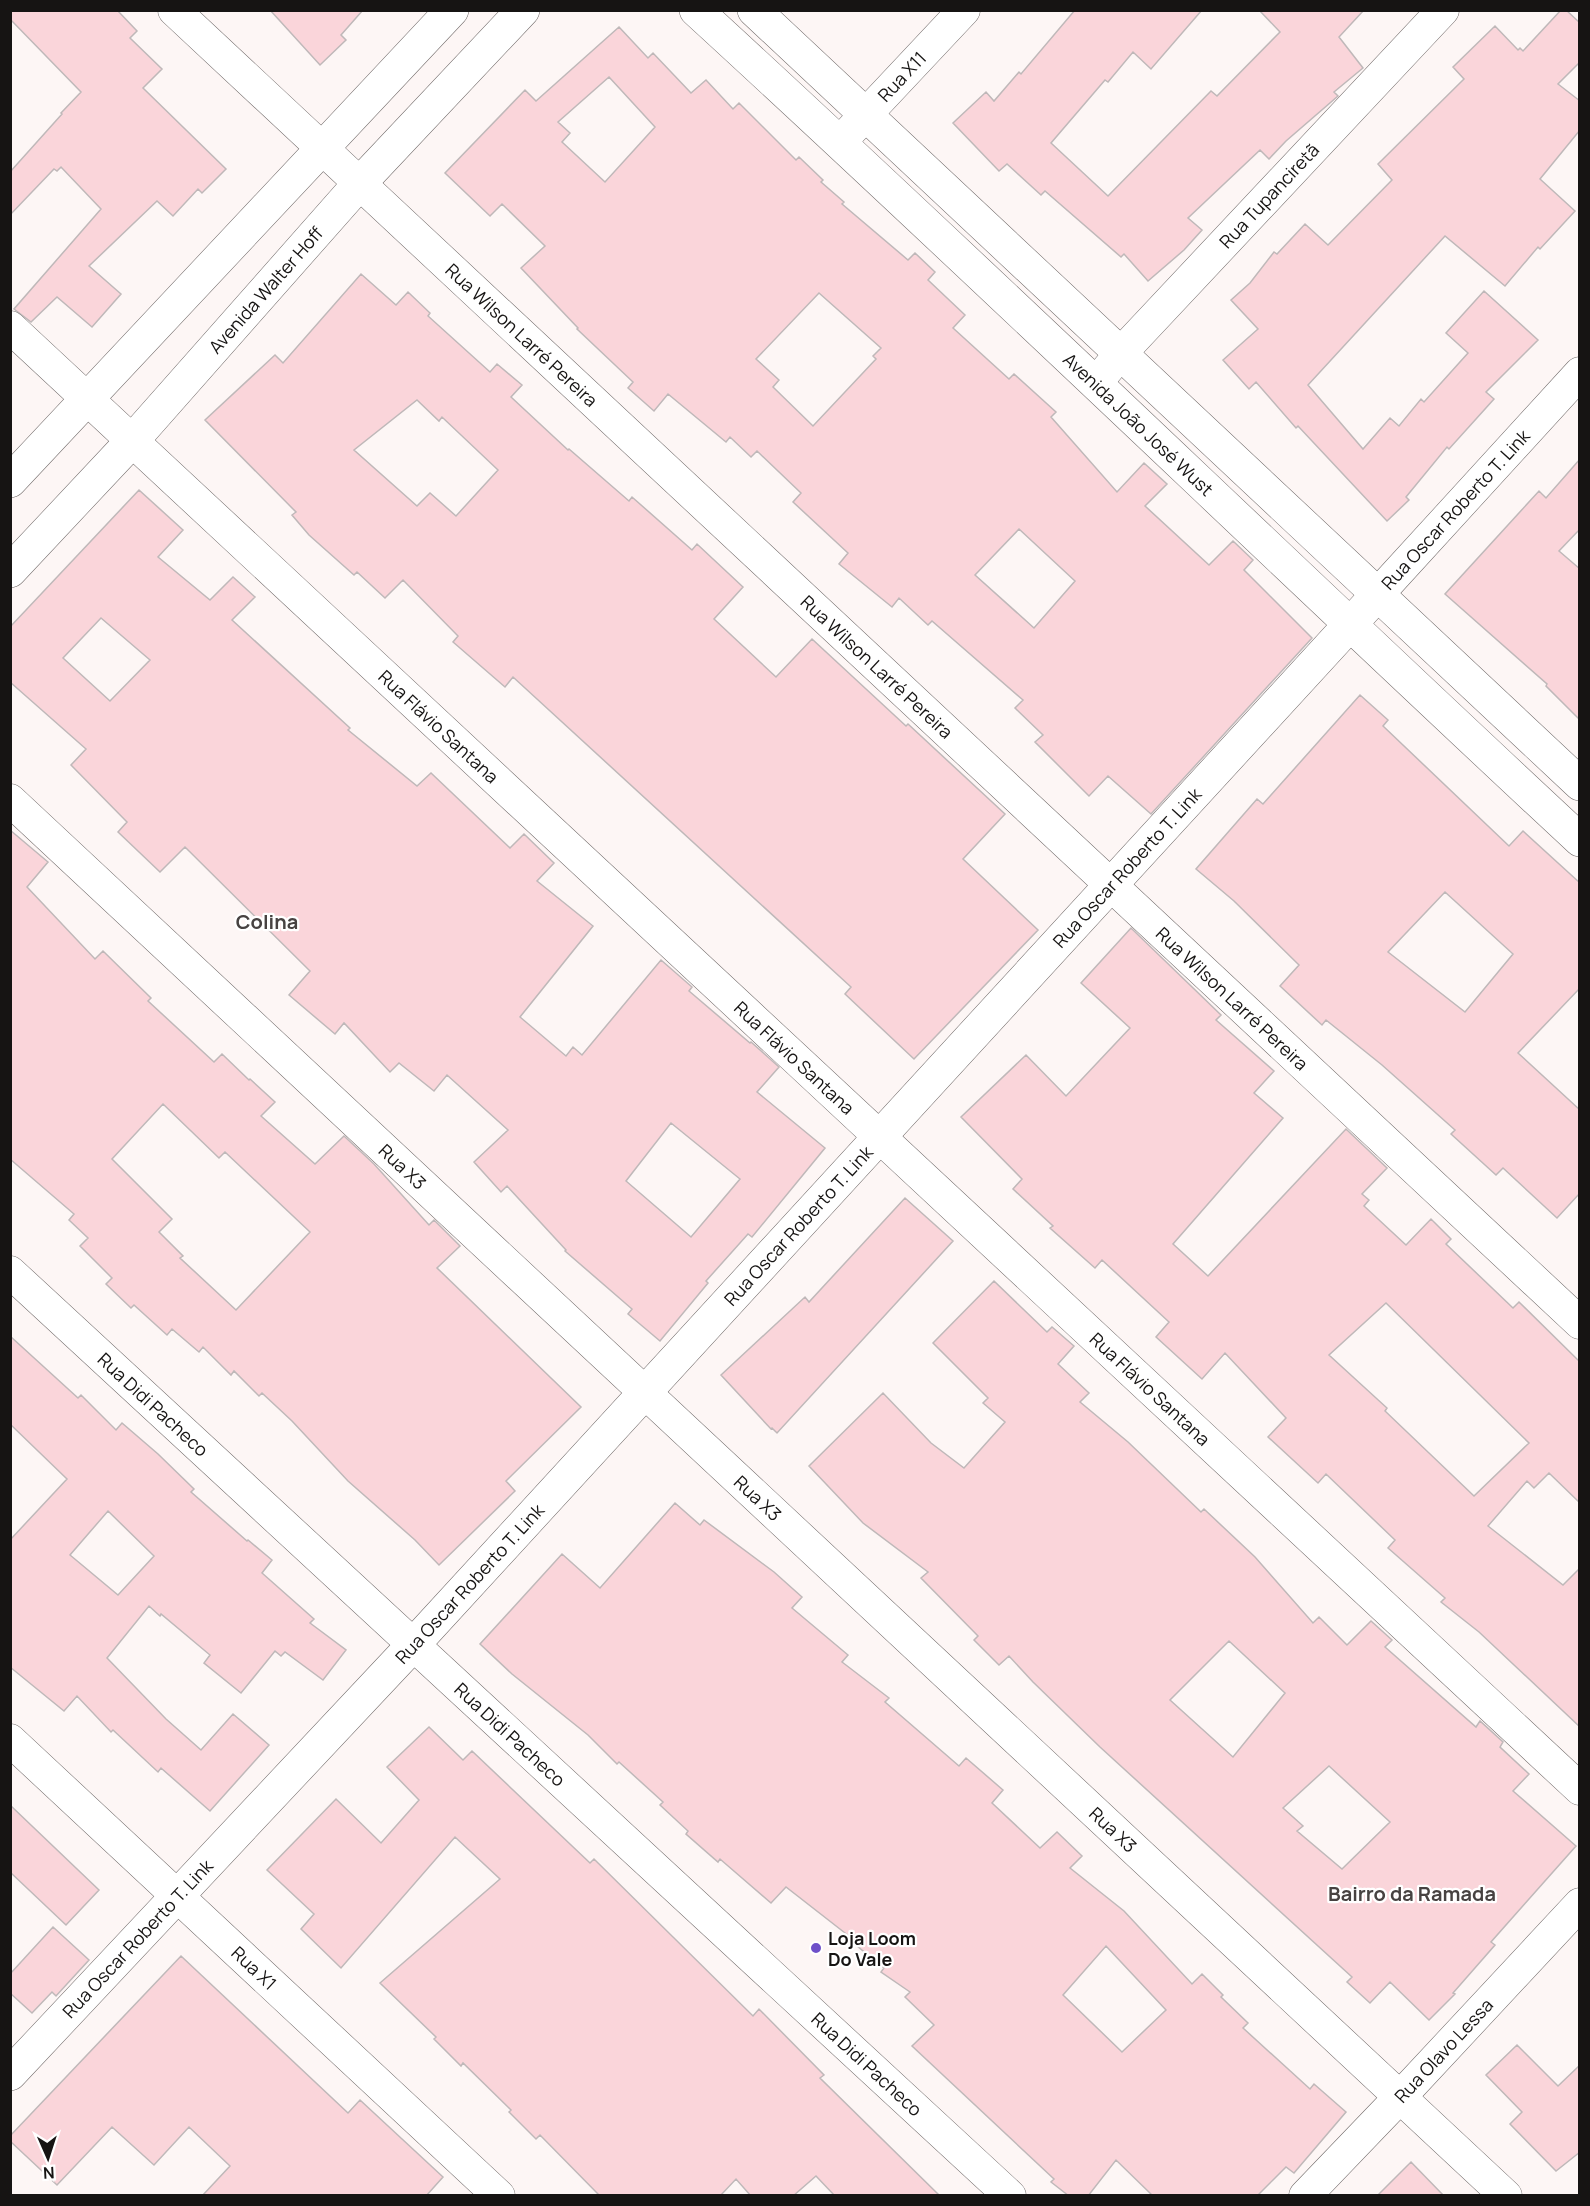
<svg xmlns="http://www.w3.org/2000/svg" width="1590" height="2206" font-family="Manrope,sans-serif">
  <rect width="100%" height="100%" fill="#fdf6f5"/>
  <path fill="#fad5da" stroke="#bfb8b9" stroke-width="1.5" fill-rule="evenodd" d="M10,10H117L137,31L130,38L162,69L143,88L226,169L202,193L198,189L173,216L157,201L89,266L121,294L92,327L57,297L31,322L14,309L101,209L61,167L57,171L54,169L10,215V172L62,114L61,113L81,92L10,19Z
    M270,10H363L341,35L346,40L320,65Z
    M1075,10H1202L1151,69L1133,52L1108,82L1105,80L1051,143L1108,196L1211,91L1217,96L1280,32L1259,10H1364L1339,37L1363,68L1334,92L1338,96L1286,141L1269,159L1260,150L1188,218L1202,230L1184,250L1148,281L1124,254L1121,257L1045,191L1041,195L1007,164L999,171L953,123L986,92L994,101L1019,72L1021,74Z
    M1561,10H1566L1580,23V62L1558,84L1580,101V130L1540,179L1575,211L1540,249L1538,247L1505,286L1445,236L1308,385L1363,449L1390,418L1399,426L1421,399L1424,402L1468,353L1446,333L1484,291L1538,340L1486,392L1494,399L1449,449L1447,447L1406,497L1409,500L1387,521L1298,426L1296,428L1256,382L1249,389L1223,360L1258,329L1231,300L1250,283L1274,252L1277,254L1305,224L1328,245L1392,180L1378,164L1464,79L1453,67L1495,26L1518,50L1520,48L1523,51Z
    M619,27L648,58L653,53L691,93L706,80L733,109L739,103L796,160L799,157L823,180L821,182L844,202L842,204L908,260L915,253L935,272L928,280L965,315L953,328L1009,379L1014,374L1056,412L1051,417L1117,492L1144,463L1167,484L1145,506L1209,565L1233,541L1253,560L1244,570L1312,638L1151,814L1108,776L1089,796L1035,742L1043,735L1015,708L1023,700L932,621L928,625L899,598L892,607L839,564L848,553L793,502L801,493L757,451L751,457L730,437L726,442L668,394L654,411L628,388L633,382L577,329L578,328L521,268L545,246L502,204L490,216L445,173L525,90L536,101ZM609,77L655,127L605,182L562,142L570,133L558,122ZM819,293L881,348L873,356L876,359L813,426L773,387L779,380L756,359ZM1019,529L1075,581L1034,628L975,575Z
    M361,274L396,305L408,292L430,313L428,316L490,372L497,364L522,385L511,397L568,450L569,449L629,501L632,497L692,550L697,544L743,587L714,619L776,677L812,639L906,726L908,724L1005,814L963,859L1038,930L914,1059L845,994L851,987L513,677L505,687L453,642L458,636L403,580L385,598L357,572L354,575L309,535L292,515L296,512L205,420L275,355L283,363ZM417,400L439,421L442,417L498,470L456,516L430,493L417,506L354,450Z
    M1580,459V529L1559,551L1580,569V720L1546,686L1547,684L1445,594L1539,491L1546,498Z
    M139,490L183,530L158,557L210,600L233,577L255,597L232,620L350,728L348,730L417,786L431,773L510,848L524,834L554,863L537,881L593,926L520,1017L566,1056L573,1047L582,1055L661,960L692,987L689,991L750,1043L751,1042L779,1067L757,1092L825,1148L752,1237L748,1234L706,1281L708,1283L660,1341L628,1314L632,1309L565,1251L566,1250L507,1186L501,1192L474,1162L508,1130L447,1075L434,1091L399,1063L390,1072L344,1023L335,1034L289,995L310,971L185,847L160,872L118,832L127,822L71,765L86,749L10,682V627ZM101,618L150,660L110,701L63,658ZM671,1123L740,1179L691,1237L626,1181Z
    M1360,695L1388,720L1383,726L1509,846L1523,831L1580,883V988L1518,1053L1580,1110V1193L1557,1218L1503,1168L1496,1175L1451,1134L1455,1130L1382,1065L1326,1020L1322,1025L1280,986L1299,965L1234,901L1196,869L1257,799L1263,804ZM1445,892L1513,954L1465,1012L1388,952Z
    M10,830L48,862L27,887L95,959L103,951L151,998L148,1001L214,1062L222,1054L249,1080L250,1079L275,1102L261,1116L315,1164L344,1136L374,1164L429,1225L434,1220L460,1246L437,1268L581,1407L506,1481L515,1491L439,1565L415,1540L348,1481L292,1421L262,1393L259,1396L234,1371L231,1375L203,1347L199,1352L172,1329L167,1335L134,1305L131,1308L106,1284L112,1278L80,1246L88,1238L69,1220L74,1214L10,1159ZM163,1104L219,1158L225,1152L310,1232L236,1310L180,1258L183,1256L159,1232L172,1219L112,1159Z
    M1131,928L1221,1015L1216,1020L1274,1071L1254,1093L1283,1118L1173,1244L1208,1276L1346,1129L1387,1168L1362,1194L1369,1200L1364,1206L1406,1245L1431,1219L1451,1239L1446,1244L1513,1308L1519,1302L1580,1362V1503L1549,1473L1534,1488L1527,1481L1488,1526L1563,1585L1580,1568V1727L1479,1632L1441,1602L1445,1598L1388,1548L1395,1540L1326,1474L1318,1483L1268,1437L1286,1418L1225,1353L1202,1379L1156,1337L1169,1322L1102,1260L1095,1268L1050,1228L1053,1226L1013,1189L1022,1179L961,1117L1026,1055L1066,1096L1130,1028L1081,983ZM1386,1303L1529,1443L1474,1496L1385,1411L1387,1408L1329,1355Z
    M905,1198L953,1241L777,1433L772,1428L771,1429L721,1375L805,1297L809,1302Z
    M994,1281L1047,1332L1052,1327L1074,1346L1058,1364L1089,1393L1080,1402L1128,1442L1201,1512L1204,1509L1255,1557L1313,1623L1319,1617L1347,1645L1371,1621L1392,1640L1385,1647L1476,1727L1480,1721L1503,1742L1500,1747L1529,1774L1513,1791L1576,1846L1491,1942L1495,1945L1453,1993L1455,1994L1429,2020L1390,1982L1370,2003L1347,1982L1352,1977L1100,1747L1033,1682L1009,1656L999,1665L974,1640L978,1636L921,1578L928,1572L863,1523L809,1466L883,1393L931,1443L964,1468L1005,1422L983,1403L988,1398L933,1343ZM1229,1641L1285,1693L1233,1757L1170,1700ZM1329,1766L1390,1822L1342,1869L1297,1831L1303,1826L1283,1808Z
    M10,1336L78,1398L81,1395L116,1430L122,1423L158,1454L194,1489L191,1492L247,1541L248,1540L272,1560L262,1573L314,1619L310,1623L346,1650L323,1680L285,1652L281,1656L275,1651L241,1693L204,1663L210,1655L161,1614L160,1616L149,1606L107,1658L166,1719L201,1750L233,1714L269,1745L210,1811L161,1768L158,1772L113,1730L111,1732L77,1696L64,1711L10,1667V1540L67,1479L10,1424ZM108,1511L154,1556L118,1595L70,1555Z
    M675,1503L700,1525L704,1520L774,1572L802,1597L792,1608L848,1655L842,1662L889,1698L885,1702L959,1766L966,1758L1003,1790L992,1803L1040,1848L1057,1832L1082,1856L1070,1868L1124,1911L1192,1984L1202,1974L1223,1995L1221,1997L1248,2023L1243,2028L1310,2089L1314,2084L1346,2112L1294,2173L1286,2167L1257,2196H1153L1116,2160L1088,2196H1069L1051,2182L1054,2179L912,2046L934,2025L905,1997L910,1992L881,1972L884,1968L852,1942L854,1940L786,1887L771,1903L720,1859L718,1862L686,1834L688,1831L660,1805L663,1802L619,1762L617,1764L588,1735L512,1674L480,1644L562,1554L600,1588ZM1106,1946L1166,2010L1122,2052L1063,1995Z
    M429,1727L463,1760L472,1751L590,1863L594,1859L753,2016L759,2009L824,2075L820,2078L940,2196H835L816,2176L793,2196H751L736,2179L720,2196H600L540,2135L536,2139L509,2112L511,2110L463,2063L461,2066L434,2039L436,2037L380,1983L500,1879L455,1837L341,1968L301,1929L314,1914L267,1870L336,1799L381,1843L419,1800L387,1767Z
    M10,1805L99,1890L66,1925L10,1872Z
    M53,1927L89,1960L56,1996L52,1992L32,2013L10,1993V1974Z
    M181,1956L348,2113L360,2100L443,2177L426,2196H202L230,2166L189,2127L154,2165L112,2127L57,2185L10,2141V2136Z
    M1517,2045L1558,2086L1580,2065V2152L1556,2171L1510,2124L1522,2112L1486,2075Z
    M1411,2162L1444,2196H1377Z"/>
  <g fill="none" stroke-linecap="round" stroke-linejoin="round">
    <g stroke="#706a69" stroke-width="33">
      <g id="minor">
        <path id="s1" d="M174,10L1580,1323"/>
        <path id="s2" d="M840,142L964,10"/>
        <path id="s3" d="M10,327L1580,1789"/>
        <path id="s4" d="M1096,383L1121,353L1443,10"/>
        <path id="s5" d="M1377,595L1580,373"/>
        <path id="s6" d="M10,800L1506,2196"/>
        <path id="s7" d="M10,1272L1010,2196"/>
        <path id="s8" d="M10,1740L499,2196"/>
        <path id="s9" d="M1305,2196L1400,2097L1580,1904"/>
      </g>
    </g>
    <g stroke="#706a69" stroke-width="34">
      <g id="tertiary">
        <path id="s10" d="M696,10C994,283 1284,565 1580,840"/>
        <path d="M754,10L1580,784"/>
        <path d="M10,481L452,10"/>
        <path id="s11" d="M10,571L132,441L359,184L523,10"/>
        <path id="s12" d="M10,2074L413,1645L1377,595"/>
      </g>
    </g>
    <use href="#minor" stroke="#fff" stroke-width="32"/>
    <use href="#tertiary" stroke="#fff" stroke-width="33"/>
  </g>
  <circle fill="#6e50c9" stroke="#fff" stroke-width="2" cx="816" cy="1948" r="6"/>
  <g text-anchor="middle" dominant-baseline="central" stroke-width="4.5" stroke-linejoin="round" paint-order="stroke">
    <g font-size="18" fill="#161413" stroke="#fff">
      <text stroke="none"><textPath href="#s2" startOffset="90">Rua X11</textPath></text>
      <text stroke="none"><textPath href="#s4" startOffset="255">Rua Tupanciretã</textPath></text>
      <text stroke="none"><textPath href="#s11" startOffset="380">Avenida Walter Hoff</textPath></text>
      <text stroke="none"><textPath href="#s1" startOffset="476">Rua Wilson Larré Pereira</textPath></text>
      <text stroke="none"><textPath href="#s10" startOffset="606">Avenida João José Wust</textPath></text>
      <text stroke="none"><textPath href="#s5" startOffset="116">Rua Oscar Roberto T. Link</textPath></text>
      <text stroke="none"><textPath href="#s1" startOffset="962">Rua Wilson Larré Pereira</textPath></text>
      <text stroke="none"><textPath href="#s3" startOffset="586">Rua Flávio Santana</textPath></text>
      <text stroke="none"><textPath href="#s12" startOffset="1644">Rua Oscar Roberto T. Link</textPath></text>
      <text stroke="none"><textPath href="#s1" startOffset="1448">Rua Wilson Larré Pereira</textPath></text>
      <text stroke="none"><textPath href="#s3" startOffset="1072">Rua Flávio Santana</textPath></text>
      <text stroke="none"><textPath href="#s6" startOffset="537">Rua X3</textPath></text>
      <text stroke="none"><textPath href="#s12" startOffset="1158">Rua Oscar Roberto T. Link</textPath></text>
      <text stroke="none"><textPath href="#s3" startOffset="1558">Rua Flávio Santana</textPath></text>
      <text stroke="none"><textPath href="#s7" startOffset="195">Rua Didi Pacheco</textPath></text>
      <text stroke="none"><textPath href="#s6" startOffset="1023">Rua X3</textPath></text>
      <text stroke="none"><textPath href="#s12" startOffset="672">Rua Oscar Roberto T. Link</textPath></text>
      <text stroke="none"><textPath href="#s7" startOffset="681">Rua Didi Pacheco</textPath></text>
      <text stroke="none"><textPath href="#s6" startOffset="1509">Rua X3</textPath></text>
      <text stroke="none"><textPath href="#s12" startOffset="186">Rua Oscar Roberto T. Link</textPath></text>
      <text stroke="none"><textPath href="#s8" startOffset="334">Rua X1</textPath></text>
      <text stroke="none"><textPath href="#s9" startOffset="201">Rua Olavo Lessa</textPath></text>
      <text stroke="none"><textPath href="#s7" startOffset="1167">Rua Didi Pacheco</textPath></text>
    </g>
    <g font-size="18" font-weight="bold" fill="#161413" stroke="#fff" text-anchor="start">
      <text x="828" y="1938">Loja Loom<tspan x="828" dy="21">Do Vale</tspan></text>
    </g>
    <g font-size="20" font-weight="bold" fill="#474241" stroke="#fff">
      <text x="267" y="921">Colina</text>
      <text x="1412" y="1893">Bairro da Ramada</text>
    </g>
  </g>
  <rect width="1590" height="2206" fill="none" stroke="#161413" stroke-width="24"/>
  <g transform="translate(48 2158) rotate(177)" stroke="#ffffff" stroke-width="4.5" paint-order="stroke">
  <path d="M0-4.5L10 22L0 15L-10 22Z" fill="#161413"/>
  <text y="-9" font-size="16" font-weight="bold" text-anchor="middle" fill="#161413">N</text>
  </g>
</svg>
